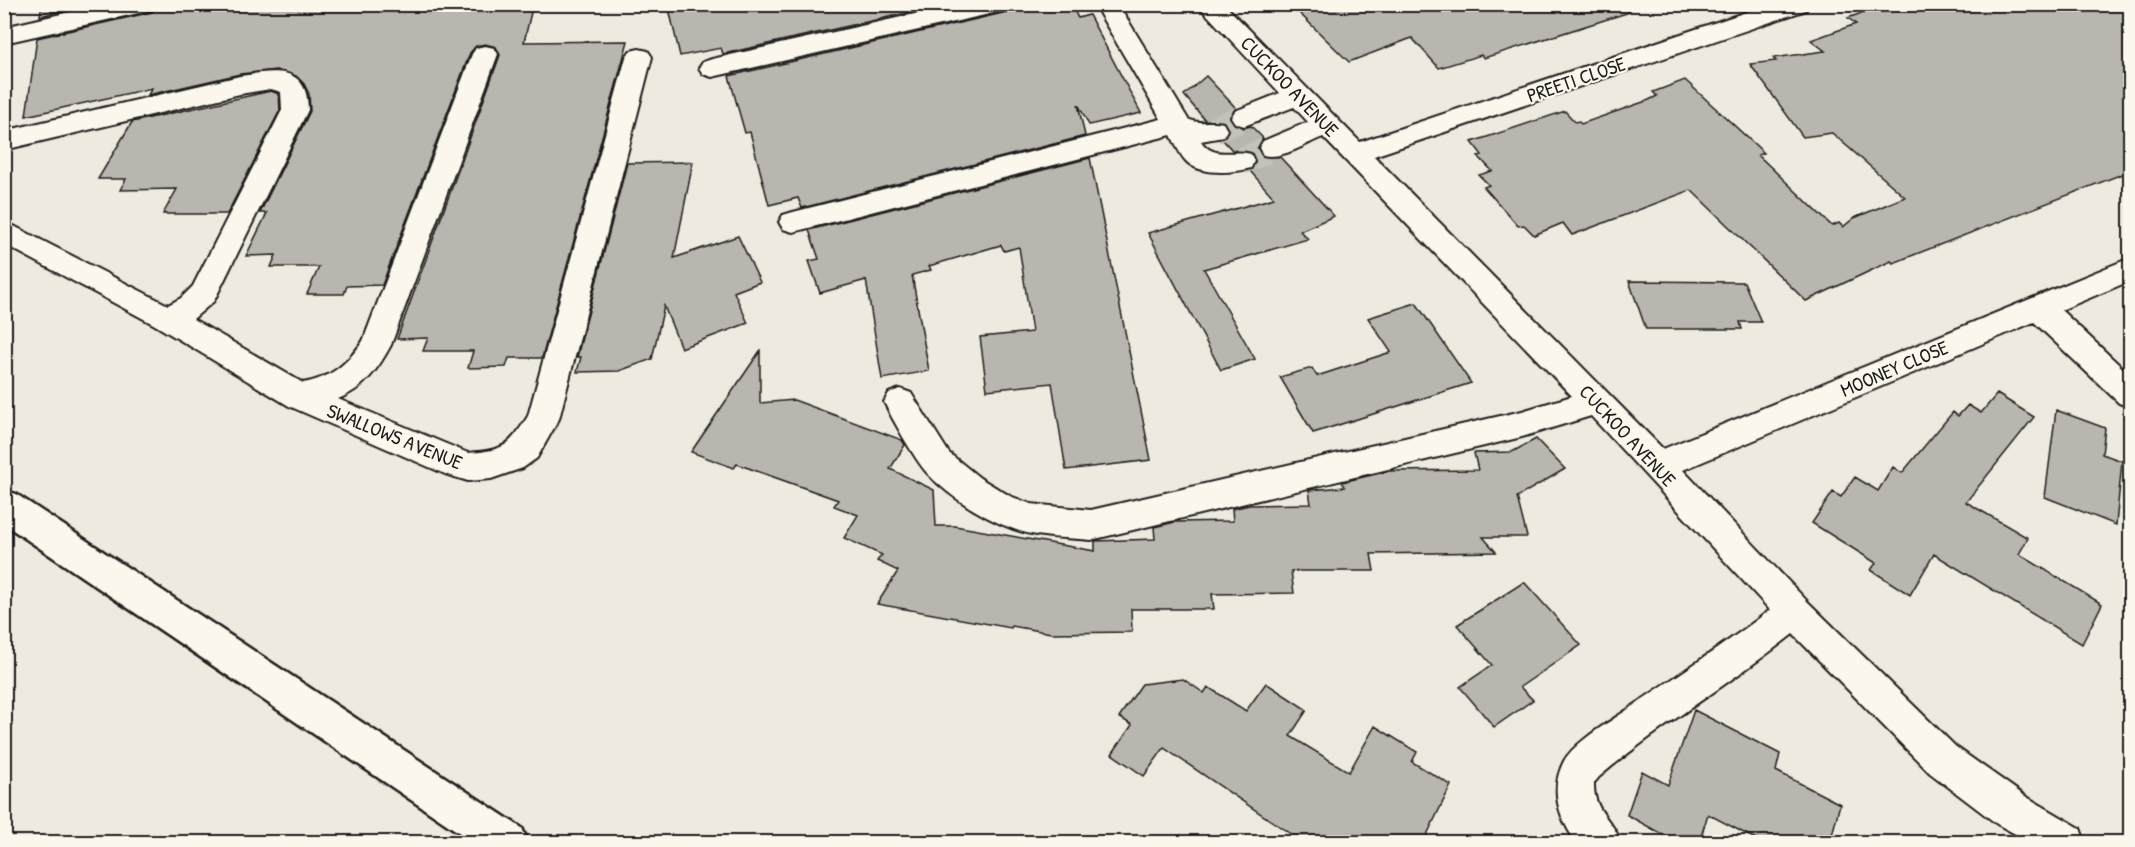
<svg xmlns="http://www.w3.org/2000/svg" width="2135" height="847" font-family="'Patrick Hand',sans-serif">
  <rect width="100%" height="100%" fill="#eeeadf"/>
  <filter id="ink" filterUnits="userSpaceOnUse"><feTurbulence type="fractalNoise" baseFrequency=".0167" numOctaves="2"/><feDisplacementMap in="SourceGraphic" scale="12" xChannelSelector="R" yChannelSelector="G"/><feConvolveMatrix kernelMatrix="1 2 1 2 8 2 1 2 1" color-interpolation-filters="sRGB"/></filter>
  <g filter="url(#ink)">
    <path fill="#b9b6af" stroke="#1c1c1c" stroke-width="1.5" d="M42,4H93L40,16Z
      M157,4H533L524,42L628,41L542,358H509L506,367L468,368L473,351H423L428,338L397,339L500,55L496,47L485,44L476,46L470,53L382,285L347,286L344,294H307L319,267H271L276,255L246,256L267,213H260L310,111L309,94L304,84L296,76L276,70L240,74L148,95L152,88L26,116L37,38L152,12Z
      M691,4H947L723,54L721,48L680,56L669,9Z
      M1012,4H1071L1078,18L1089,15L1141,113L1089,125L1078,104L1085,136L802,208L798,198L769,205L750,132L745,133L729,76L1007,12Z
      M1290,4H1629L1630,12L1484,58L1481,55L1439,68L1412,38L1349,62Z
      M1886,4H2130V171L1893,263L1891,261L1806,301L1691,190L1572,235L1563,223L1534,235L1524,225L1518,226L1484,187L1489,185L1479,175L1492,171L1478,156L1482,155L1472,142L1565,111L1575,122L1578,121L1581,124L1649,100L1657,96L1653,92L1685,80L1764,153L1758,155L1832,226L1839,223L1843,227L1854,218L1905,197L1832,133L1803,137L1750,64L1776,61L1773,58L1825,51L1811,40L1856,24L1848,18Z
      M1206,76L1236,108L1229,116L1233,124L1243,128L1251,126L1263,138L1257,147L1261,156L1280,157L1334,216L1300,231L1308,239L1204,269L1255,359L1221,370L1148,233L1274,198L1250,171L1256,162L1253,153L1232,150L1222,139L1229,131L1225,122L1205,120L1184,95Z
      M271,91L279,94L280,110L227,214H163L177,189L120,190L126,179H98L132,122Z
      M1090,158L1151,460L1066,470L1052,383L987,390L980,337L1032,332L1019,247L1004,251L1001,245L929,266L931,270L912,275L929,371L882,379L866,280L820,293L809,261L819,259L809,230Z
      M693,162L674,258L738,236L760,282L734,292L748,323L681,348L664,306L652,359L619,371L577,372L581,357H577L627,163Z
      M1629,281L1744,282L1761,322H1740L1742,329H1646Z
      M1416,303L1471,383L1313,433L1280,377L1312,368L1317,376L1391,352L1368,318Z
      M760,351V403L794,400L902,440L905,445L890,469L934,490L936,526H955L1095,551V541L1155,539L1154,527L1175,522L1233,521L1232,509L1249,505L1311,504L1309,490L1345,487L1342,482L1389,471L1478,470L1474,453L1512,452L1536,439L1565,469L1517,497L1527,537H1483L1496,552L1371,554L1374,571H1291L1294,593L1212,594L1214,609H1131L1132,632L1051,633L1012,626L1011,628L877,604L898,571L877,561L882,555L844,538L858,515L834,506L838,500L737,464L734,468L691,452Z
      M1997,394L2034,417L1966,502L2028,538L2019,554L2102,604L2082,644L1934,554L1910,595L1871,570L1876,563L1812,523L1833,492L1841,497L1855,477L1878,491L1893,467L1902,473L1953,412L1958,416L1968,405L1981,413Z
      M2056,410L2105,428L2102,454L2122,461L2116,525L2045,497Z
      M1524,582L1581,645L1520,687L1533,700L1494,727L1460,687L1492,665L1457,625Z
      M1183,679L1204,693L1208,687L1246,711L1266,683L1307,710L1290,736L1349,772L1375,726L1417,752L1412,762L1451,785L1423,843H1304L1164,748L1144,776L1112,754L1132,725L1119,717L1142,684Z
      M1694,710L1780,754L1776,771L1840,804L1830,843H1763L1708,814L1699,843H1678L1627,815L1642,771L1668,785Z"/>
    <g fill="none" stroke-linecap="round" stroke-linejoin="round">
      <path stroke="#c4c1b8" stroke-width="27" stroke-dasharray="27 14" stroke-linecap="butt" d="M1214,130L1244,117
        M1241,161L1272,148"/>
      <g stroke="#1c1c1c" stroke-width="4">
        <path id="street" d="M105,4H155L152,10L143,12L4,43V27Z
          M960,4H1010L1007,10L998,12L712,77L703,74L699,68L703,62L712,59Z
          M1094,4H1118L1188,119C1199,125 1211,120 1223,123L1227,130L1223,137L1201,141C1213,160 1233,149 1251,154L1254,161L1251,168C1233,173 1198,176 1185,160C1179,153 1175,143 1171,135L793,232L783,229L779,222L783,215L793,212L1161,119Z
          M1197,4H1224L1360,142L1770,4H1809L1806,10L1374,156L1663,449L2130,258V281L2061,310L2130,375V407L2119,403L2034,322L1683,470L1807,601L1956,747L2025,796L2080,828L2085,842H2030L1997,824L1930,773L1793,634C1730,684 1660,725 1599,777L1594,783C1593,812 1612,818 1621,842H1576C1559,818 1549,790 1564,761C1574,743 1606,724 1624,712C1673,678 1723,646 1770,610L1591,416L1522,437L1091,540C1071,538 1050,538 1031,534C997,527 951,499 928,474C915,460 893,420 884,402L889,393L900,389L911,393L949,453L980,478L1010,496L1031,504L1091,510L1522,411L1572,396L1323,137C1305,144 1282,160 1263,155L1259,148L1263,141L1308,122L1294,107L1244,126L1235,123L1231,117L1235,111L1280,93Z
          M485,46L494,48L498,54L391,345C378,369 364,389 338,399L468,453C504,450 509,447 528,416L626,57L630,51L639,49L648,51L652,57L559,419L537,458L523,468L491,479L468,481L445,474L289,406L155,325L4,244V221L168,305L181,298L193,286L282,110L281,92L271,89L240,94L4,150V131L240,76C274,71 308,64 308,110L214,301L193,319L303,383C331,378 347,364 363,341L472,54L476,48Z"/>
      </g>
      <g stroke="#1c1c1c" stroke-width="5">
        <path id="highway" d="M4,490L16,494L522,828L528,842H473L4,524Z"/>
      </g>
      <use href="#street" fill="#fbf7ec" fill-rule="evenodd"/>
      <use href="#highway" fill="#fbf7ec" fill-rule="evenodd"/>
    </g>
  </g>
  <g text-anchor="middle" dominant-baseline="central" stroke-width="4.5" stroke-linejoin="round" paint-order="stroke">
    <g font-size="20" fill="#1c1c1c" stroke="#fbf7ec">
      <text transform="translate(1576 79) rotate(-19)">PREETI CLOSE</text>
      <text transform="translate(1290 86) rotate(46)">CUCKOO AVENUE</text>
      <text transform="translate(1894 368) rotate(-23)">MOONEY CLOSE</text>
      <text transform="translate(1628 435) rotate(47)">CUCKOO AVENUE</text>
      <text transform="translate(395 436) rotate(22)">SWALLOWS AVENUE</text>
    </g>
  </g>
  <rect width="2135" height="847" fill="none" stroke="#fbf7ec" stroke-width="24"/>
  <rect x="12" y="12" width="2111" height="823" fill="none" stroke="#1c1c1c" stroke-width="2" filter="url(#ink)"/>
</svg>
